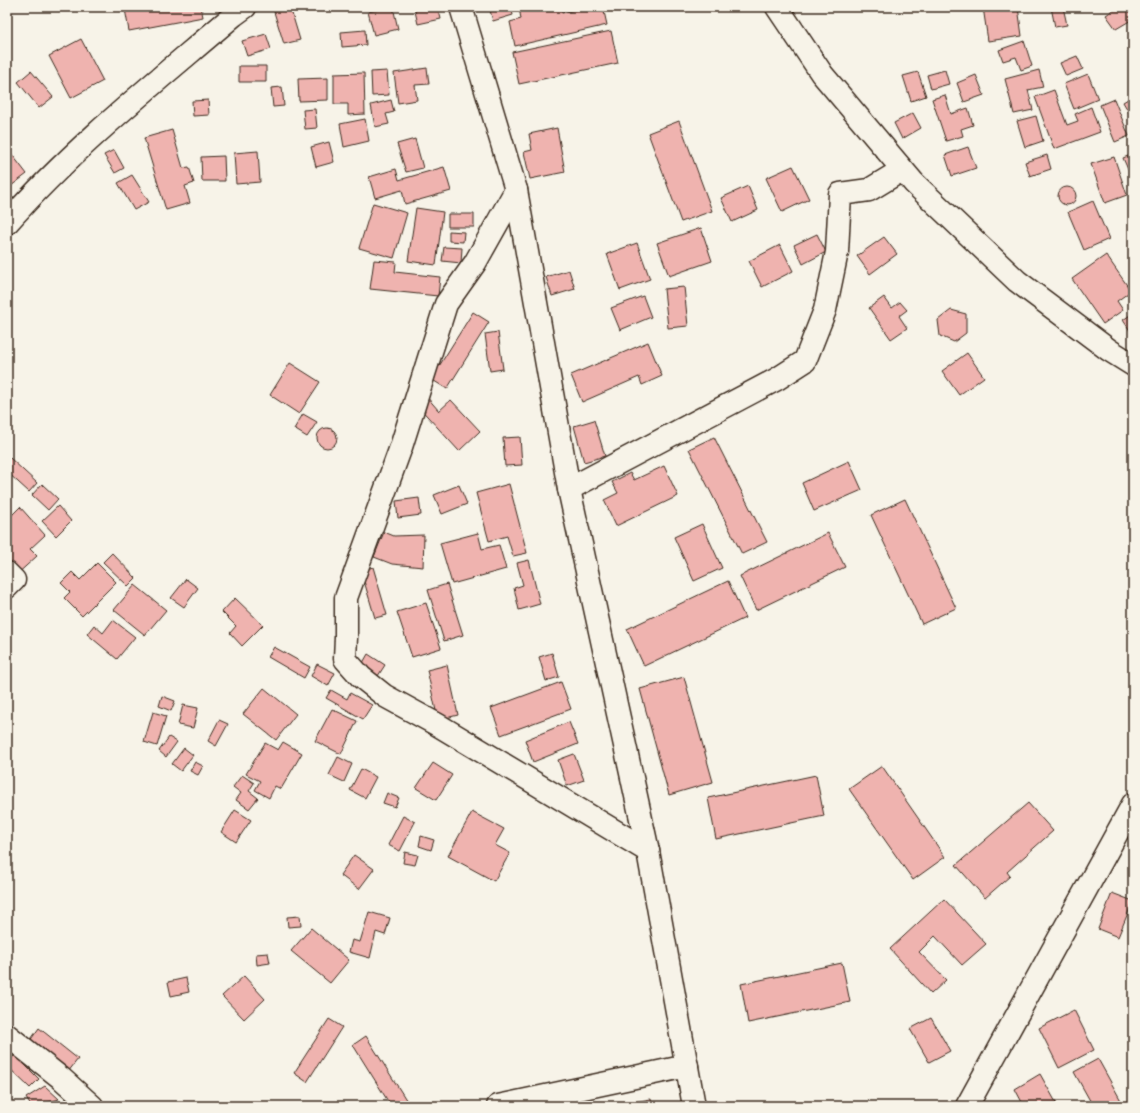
<svg xmlns="http://www.w3.org/2000/svg" width="1140" height="1113" font-family="'Patrick Hand',sans-serif">
  <rect width="100%" height="100%" fill="#f7f3e8"/>
  <filter id="ink" filterUnits="userSpaceOnUse"><feTurbulence type="fractalNoise" baseFrequency=".025" numOctaves="2"/><feDisplacementMap in="SourceGraphic" scale="8" xChannelSelector="R" yChannelSelector="G"/><feConvolveMatrix kernelMatrix="1 2 1 2 8 2 1 2 1" color-interpolation-filters="sRGB"/></filter>
  <g filter="url(#ink)">
    <path fill="#efb3af" stroke="#3b2a1e" d="M136,7H201L203,17L129,31L125,9Z
      M290,7L300,40L284,44L274,12Z
      M389,7H393L398,29L374,35L368,12Z
      M414,7H438L441,19L418,24Z
      M489,7H511L513,15L493,21Z
      M519,7H560L562,13L587,7H603L607,25L515,46L510,22L521,19Z
      M983,7H1018L1022,36L988,41Z
      M1051,7H1063L1067,25L1055,27Z
      M1118,7H1133V19L1116,29L1106,15Z
      M365,30L366,45L342,47L341,32Z
      M611,31L618,63L519,84L512,52Z
      M266,34L271,49L247,56L242,41Z
      M81,39L103,81L71,98L49,56Z
      M1024,41L1032,66L1021,70L1016,57L1003,61L999,50Z
      M1077,56L1083,69L1066,76L1060,63Z
      M239,66H266V82H239Z
      M427,68L429,84L415,85L417,100L398,103L394,73Z
      M945,70L949,84L931,89L927,75Z
      M1039,70L1043,87L1028,90L1033,110L1014,114L1005,79Z
      M31,71L53,97L39,108L18,82Z
      M387,71L389,95L372,96L371,72Z
      M918,72L926,96L911,101L903,76Z
      M364,73L365,114L348,115V104H334V74Z
      M1088,74L1098,99L1074,109L1064,84Z
      M976,75L984,95L964,102L957,83Z
      M328,78V100L299,101L298,79Z
      M282,87L284,106L273,107L271,88Z
      M1054,90L1067,125L1078,121L1075,114L1091,107L1100,132L1054,149L1035,97Z
      M945,95L951,114L968,108L973,125L961,129L963,136L946,141L932,99Z
      M1133,96V119L1123,102Z
      M1114,99L1129,136L1115,142L1100,105Z
      M208,100L209,115L193,116L192,101Z
      M391,100L394,112L386,114L389,124L375,127L371,105Z
      M315,109L317,128L305,129L303,110Z
      M913,113L921,128L902,139L894,123Z
      M1036,116L1043,141L1025,147L1017,121Z
      M365,119L369,141L344,147L340,124Z
      M679,121L712,211L681,222L648,133Z
      M557,128L565,172L530,179L524,152L532,150L529,134Z
      M172,130L183,168L189,167L194,183L185,186L190,203L166,210L144,138Z
      M415,139L423,168L406,172L397,144Z
      M329,142L334,162L316,167L311,147Z
      M968,147L976,168L952,176L945,155Z
      M7,148L27,174L7,189Z
      M114,150L124,168L115,173L104,155Z
      M258,151L260,182L236,184L234,153Z
      M1133,154V181L1123,158Z
      M1047,155L1051,169L1030,176L1025,162Z
      M224,156L225,181H202L201,157Z
      M1114,157L1127,195L1105,203L1091,164Z
      M793,166L809,199L782,212L766,178Z
      M444,167L451,191L405,204L402,190L375,198L369,177L396,169L399,180Z
      M132,175L149,202L134,210L118,183Z
      M748,186L758,210L732,222L721,198Z
      M1058 196a9 9 0 1 1 18 0a9 9 0 1 1-18 0Z
      M1093,201L1109,239L1084,250L1068,212Z
      M373,203L407,213L394,258L359,248Z
      M416,208L443,212L436,265L408,261Z
      M448,214H474V227H448Z
      M701,228L712,261L669,276L657,243Z
      M449,231L464,232L463,242L449,241Z
      M817,234L826,252L803,264L794,245Z
      M884,237L897,254L870,274L857,256Z
      M637,243L650,279L620,290L607,254Z
      M780,245L793,271L762,287L749,261Z
      M444,247L462,248L461,263L442,261Z
      M1106,255L1131,291L1117,301L1123,310L1103,324L1072,279Z
      M374,260L396,262L395,272L440,277L438,296L370,289Z
      M569,270L575,289L552,296L546,277Z
      M684,287L688,326L668,328L664,289Z
      M643,296L651,317L620,330L611,308Z
      M884,297L892,308L900,302L907,310L899,316L907,328L891,339L869,308Z
      M951,310L966,314V333L954,342L940,336L938,320Z
      M473,312L489,322L447,389L431,379Z
      M1133,313V335L1123,320Z
      M498,332L503,369L490,371L485,334Z
      M648,342L662,376L642,385L639,377L582,402L571,375Z
      M967,353L984,377L959,395L942,371Z
      M290,363L320,382L299,414L270,395Z
      M426,396L439,411L451,400L480,431L459,451L417,405Z
      M303,414L317,422L307,437L294,429Z
      M594,420L605,456L584,462L574,426Z
      M317 438a10 10 0 1 1 20 0a10 10 0 1 1-20 0Z
      M520,437L522,465L505,466L503,438Z
      M714,437L767,542L742,554L689,449Z
      M10,458L37,483L29,492L7,472V461Z
      M849,461L862,490L814,511L802,483Z
      M664,466L678,496L616,526L604,500L618,493L612,482L630,473L634,480Z
      M42,484L58,499L48,510L32,495Z
      M509,484L527,553L513,556L507,536L489,541L476,493Z
      M459,485L467,504L442,514L434,495Z
      M419,498L421,515L398,518L396,501Z
      M905,499L956,608L922,624L871,515Z
      M58,506L71,521L56,536L42,521Z
      M20,507L45,535L30,549L37,556L15,576L7,567V520Z
      M702,524L722,568L694,581L674,537Z
      M384,532L394,536L424,535L423,567L392,564L374,557Z
      M478,533L482,549L499,545L506,569L452,584L440,543Z
      M828,533L845,567L756,610L740,576Z
      M112,553L136,578L128,586L103,562Z
      M529,560L540,604L519,610L514,588L523,585L517,563Z
      M97,563L116,582L82,616L64,598L70,592L61,583L72,572L80,580Z
      M373,567L387,615L375,618L361,571Z
      M186,579L198,588L184,607L171,598Z
      M728,581L745,618L644,666L627,629Z
      M447,584L463,635L444,641L428,590Z
      M135,585L166,610L145,635L114,610Z
      M235,598L263,625L242,646L230,633L236,626L222,612Z
      M426,603L441,648L412,657L397,612Z
      M113,620L135,637L117,659L87,634L94,625L103,633Z
      M274,647L310,667L304,678L268,657Z
      M552,653L559,677L546,681L539,657Z
      M368,654L385,665L376,679L360,668Z
      M317,664L335,673L328,686L311,676Z
      M447,665L458,715L438,720L427,670Z
      M684,677L713,782L669,795L640,689Z
      M561,682L571,709L501,735L491,708Z
      M264,688L296,714L276,740L243,714Z
      M331,690L347,699L350,693L372,705L363,719L326,698Z
      M162,696L175,701L171,711L159,706Z
      M183,705L198,708L193,728L178,725Z
      M332,709L357,721L341,754L315,741Z
      M153,712L166,716L157,746L144,742Z
      M219,720L228,724L216,746L208,741Z
      M569,722L578,744L533,762L525,740Z
      M169,737L177,742L166,757L159,751Z
      M283,742L302,753L281,789L275,786L269,798L255,790L260,781L246,774L265,743L278,750Z
      M184,748L193,755L181,771L172,764Z
      M574,754L584,780L567,786L558,760Z
      M338,757L352,764L344,782L329,775Z
      M195,762L203,766L198,775L190,771Z
      M433,763L452,775L436,800L416,788Z
      M882,766L945,857L913,880L849,789Z
      M361,769L376,777L365,798L350,790Z
      M242,775L254,783L249,791L258,798L249,809L236,800L241,793L233,787Z
      M816,775L824,816L716,839L708,798Z
      M387,793L399,798L395,807L383,803Z
      M1028,803L1053,831L1007,872L1010,876L985,898L956,865Z
      M235,810L251,820L236,842L221,832Z
      M472,812L504,829L495,845L510,853L494,881L448,856Z
      M403,816L415,822L400,851L388,845Z
      M421,836L434,840L431,850L419,846Z
      M405,852L418,855L415,865L403,863Z
      M354,855L374,869L359,889L340,875Z
      M1112,893L1133,901L1118,937L1098,929Z
      M944,899L986,944L962,965L935,936L919,952L946,980L931,994L890,949Z
      M369,912L390,918L385,935L376,932L370,958L349,952L352,940L360,942Z
      M300,916L301,926L288,927L287,917Z
      M311,928L349,960L330,983L291,951Z
      M268,953L270,963L257,965L256,954Z
      M842,963L850,1002L748,1023L741,984Z
      M244,976L265,999L244,1019L222,996Z
      M186,978L189,992L171,996L168,982Z
      M1074,1010L1094,1050L1059,1068L1039,1028Z
      M931,1018L950,1051L929,1062L910,1029Z
      M329,1019L342,1027L307,1082L294,1073Z
      M39,1028L78,1059L68,1072L29,1042Z
      M366,1036L410,1106H391L353,1045Z
      M15,1055L39,1079L30,1088L7,1066V1063Z
      M1098,1059L1124,1106H1093L1074,1072Z
      M1040,1074L1058,1106H1024L1015,1089Z
      M45,1086L59,1099L37,1106H31L26,1098Z
      M651,1099L652,1106H623L622,1104Z"/>
    <g fill="none" stroke-linecap="round" stroke-linejoin="round">
      <g stroke="#3b2a1e" stroke-width="25">
        <path id="minor" d="M516,190L475,263L446,304L401,447L346,598V637L345,659L361,677L385,696L438,725L648,851
          M7,223C75,146 156,82 234,15L245,7
          M569,489L777,379L805,361L825,310L837,252L840,194L869,190L902,170
          M7,573L14,580L7,587
          M7,1035L61,1078L92,1106
          M498,1106L687,1066
          M967,1106L1133,804"/>
      </g>
      <g stroke="#3b2a1e" stroke-width="25">
        <path id="tertiary" d="M461,7L516,190L569,489L648,851L694,1106
          M777,7L822,74L914,183L1017,281L1109,350L1133,365"/>
      </g>
      <use href="#minor" stroke="#f7f3e8" stroke-width="22"/>
      <use href="#tertiary" stroke="#f7f3e8" stroke-width="22"/>
    </g>
  </g>
  <rect width="1140" height="1113" fill="none" stroke="#f7f3e8" stroke-width="24"/>
  <rect x="12" y="12" width="1116" height="1089" fill="none" stroke="#3b2a1e" stroke-width="1.5" filter="url(#ink)"/>
</svg>
